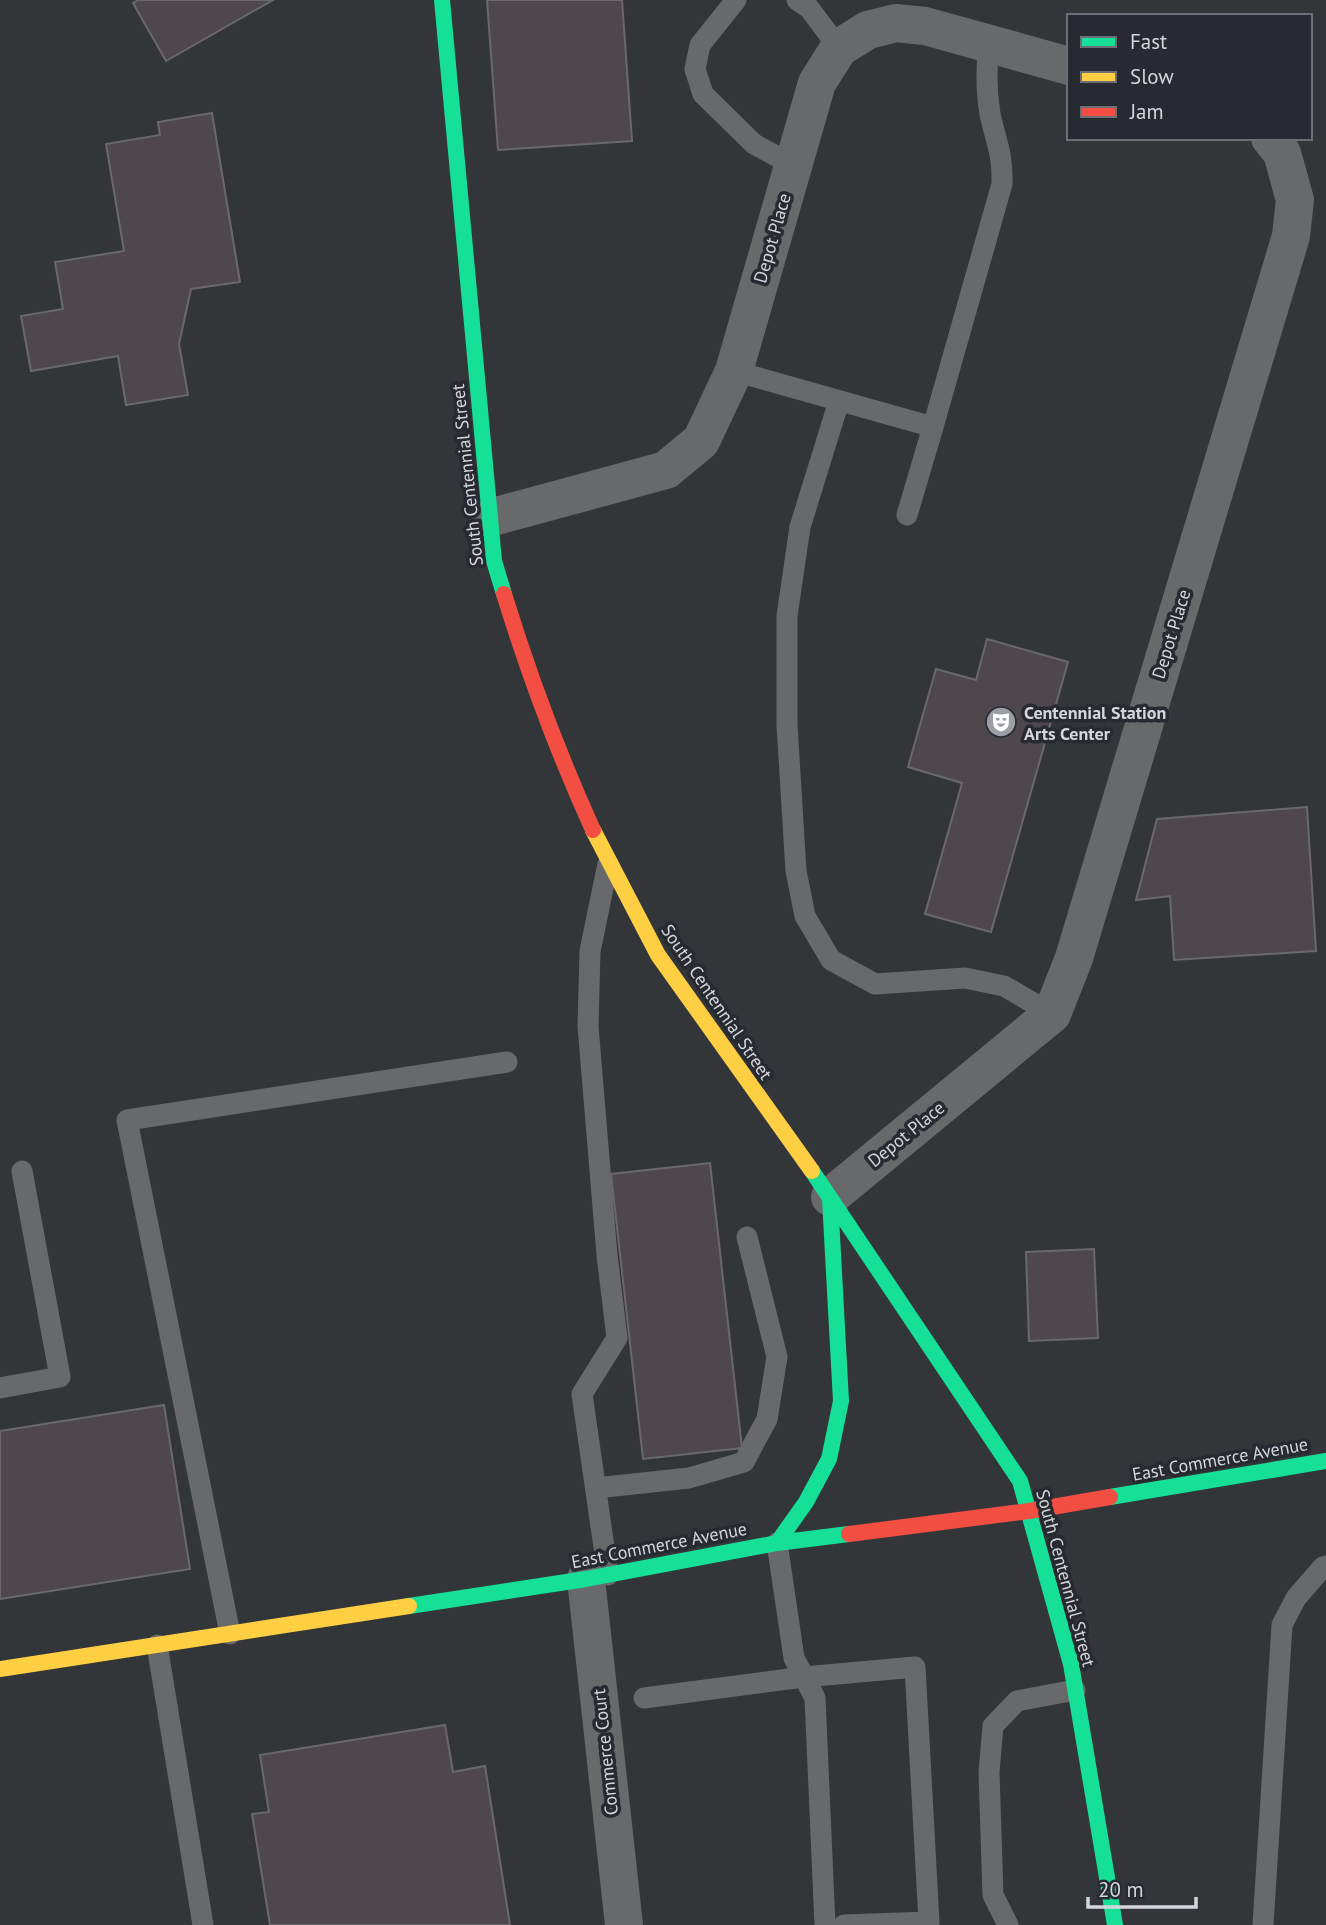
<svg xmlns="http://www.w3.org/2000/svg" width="1326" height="1925" font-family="'PT Sans',sans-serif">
  <rect width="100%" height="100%" fill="#333639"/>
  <path fill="#4e484d" stroke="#69696c" stroke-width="2" d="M138,0H273L166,61L133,3Z
    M487,0H622L632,141L498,150Z
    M212,113L240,282L191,289L179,344L188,395L126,405L118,356L31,371L21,316L63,309L55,262L124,251L106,144L160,135L158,122Z
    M987,639L1068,662L991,932L925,914L962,783L908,767L936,669L976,680Z
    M1307,807L1316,951L1174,960L1170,896L1136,900L1157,819Z
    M710,1163L742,1448L643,1459L611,1174Z
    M1094,1249L1098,1338L1029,1341L1026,1252Z
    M164,1405L190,1569L0,1599V1431Z
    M445,1725L453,1772L485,1766L510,1925H270L252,1814L269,1812L260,1755Z"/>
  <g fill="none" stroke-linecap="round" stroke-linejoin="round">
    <path stroke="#68696a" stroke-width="21" d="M736,0L700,45L695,69L703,94L754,144L793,165
      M797,0L809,8L839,48
      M734,371L933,427L1002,184C1003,154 996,142 990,114C986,90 986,68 989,43
      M839,401L800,527L787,616V725L796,871L805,916L831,960L875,984L965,978L1004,986L1052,1014
      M907,515L933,427
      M608,864L590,951L588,1026L607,1255L617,1338L582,1394L608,1575
      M0,1388L60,1377L22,1171
      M596,1488L689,1478L744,1462L767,1419L777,1357L747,1237
      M777,1543L794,1658L815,1698L825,1925
      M230,1634L127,1120L507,1062
      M157,1645L203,1925
      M644,1698L804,1677L915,1667L929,1922
      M844,1925L929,1922V1925
      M1008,1925L993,1895L989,1772L993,1726L1017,1701L1075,1690
      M1263,1925L1282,1625L1296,1598L1323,1567L1326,1566"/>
    <path stroke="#68696a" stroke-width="38" d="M489,518L666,470L701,441L734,371L817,83L839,48L868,30L896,23L925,26L1069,66
      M830,1197L1052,1014L1074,958L1291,236L1295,200L1282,153L1270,138
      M586,1579L624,1925"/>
    <path stroke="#16e098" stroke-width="16" d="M442,0L494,561L504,594
      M812,1171L1020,1481L1071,1664L1115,1925
      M1110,1497L1326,1461
      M777,1543L806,1502L829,1459L841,1401L830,1199
      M409,1606L586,1579L777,1543L849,1534"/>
    <path stroke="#ffcf43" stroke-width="16" d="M593,830L658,955L812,1171
      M0,1669L409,1606"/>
    <path stroke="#f24e42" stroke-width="16" d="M504,594C529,675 558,753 593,830
      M849,1534L1029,1511L1110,1497"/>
  </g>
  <defs>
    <g id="theatre-disc" transform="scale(1.575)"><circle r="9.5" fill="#9b9ea2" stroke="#272b31"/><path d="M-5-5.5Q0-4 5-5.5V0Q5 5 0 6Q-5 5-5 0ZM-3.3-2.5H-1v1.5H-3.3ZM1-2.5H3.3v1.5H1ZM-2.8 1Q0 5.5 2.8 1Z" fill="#fff"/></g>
  </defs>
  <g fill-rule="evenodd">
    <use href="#theatre-disc" x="1001" y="722"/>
  </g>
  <g text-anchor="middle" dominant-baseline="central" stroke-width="7" stroke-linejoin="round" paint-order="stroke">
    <g font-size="18" fill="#d3d6da" stroke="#272b31">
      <text transform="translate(772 238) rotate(-74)">Depot Place</text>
      <text transform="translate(467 475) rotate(-96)">South Centennial Street</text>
      <text transform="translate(1171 634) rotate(-73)">Depot Place</text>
      <text transform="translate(717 1002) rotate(56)">South Centennial Street</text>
      <text transform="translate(906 1134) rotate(-39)">Depot Place</text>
      <text transform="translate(1220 1459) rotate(-10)">East Commerce Avenue</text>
      <text transform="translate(659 1545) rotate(-11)">East Commerce Avenue</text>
      <text transform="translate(1066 1578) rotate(75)">South Centennial Street</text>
      <text transform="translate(605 1752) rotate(-96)">Commerce Court</text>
    </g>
    <g font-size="18" font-weight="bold" fill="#d3d6da" stroke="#272b31" text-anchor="start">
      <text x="1024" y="712">Centennial Station<tspan x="1024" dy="21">Arts Center</tspan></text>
    </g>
  </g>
  <rect x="1067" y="14" width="245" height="126" fill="#272b31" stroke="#6c6f75" stroke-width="2"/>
  <rect x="1081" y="37" width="35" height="10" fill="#16e098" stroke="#6c6f75" stroke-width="2"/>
  <text x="1130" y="49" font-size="21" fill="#d3d6da">Fast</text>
  <rect x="1081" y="72" width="35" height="10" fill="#ffcf43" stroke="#6c6f75" stroke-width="2"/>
  <text x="1130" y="84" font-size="21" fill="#d3d6da">Slow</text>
  <rect x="1081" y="107" width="35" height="10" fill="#f24e42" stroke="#6c6f75" stroke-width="2"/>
  <text x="1130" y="119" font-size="21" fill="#d3d6da">Jam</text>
  <path d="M1088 1897v10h108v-10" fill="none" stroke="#d3d6da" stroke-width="3.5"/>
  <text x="1098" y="1897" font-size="21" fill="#d3d6da" stroke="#272b31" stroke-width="5" paint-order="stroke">20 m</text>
</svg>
